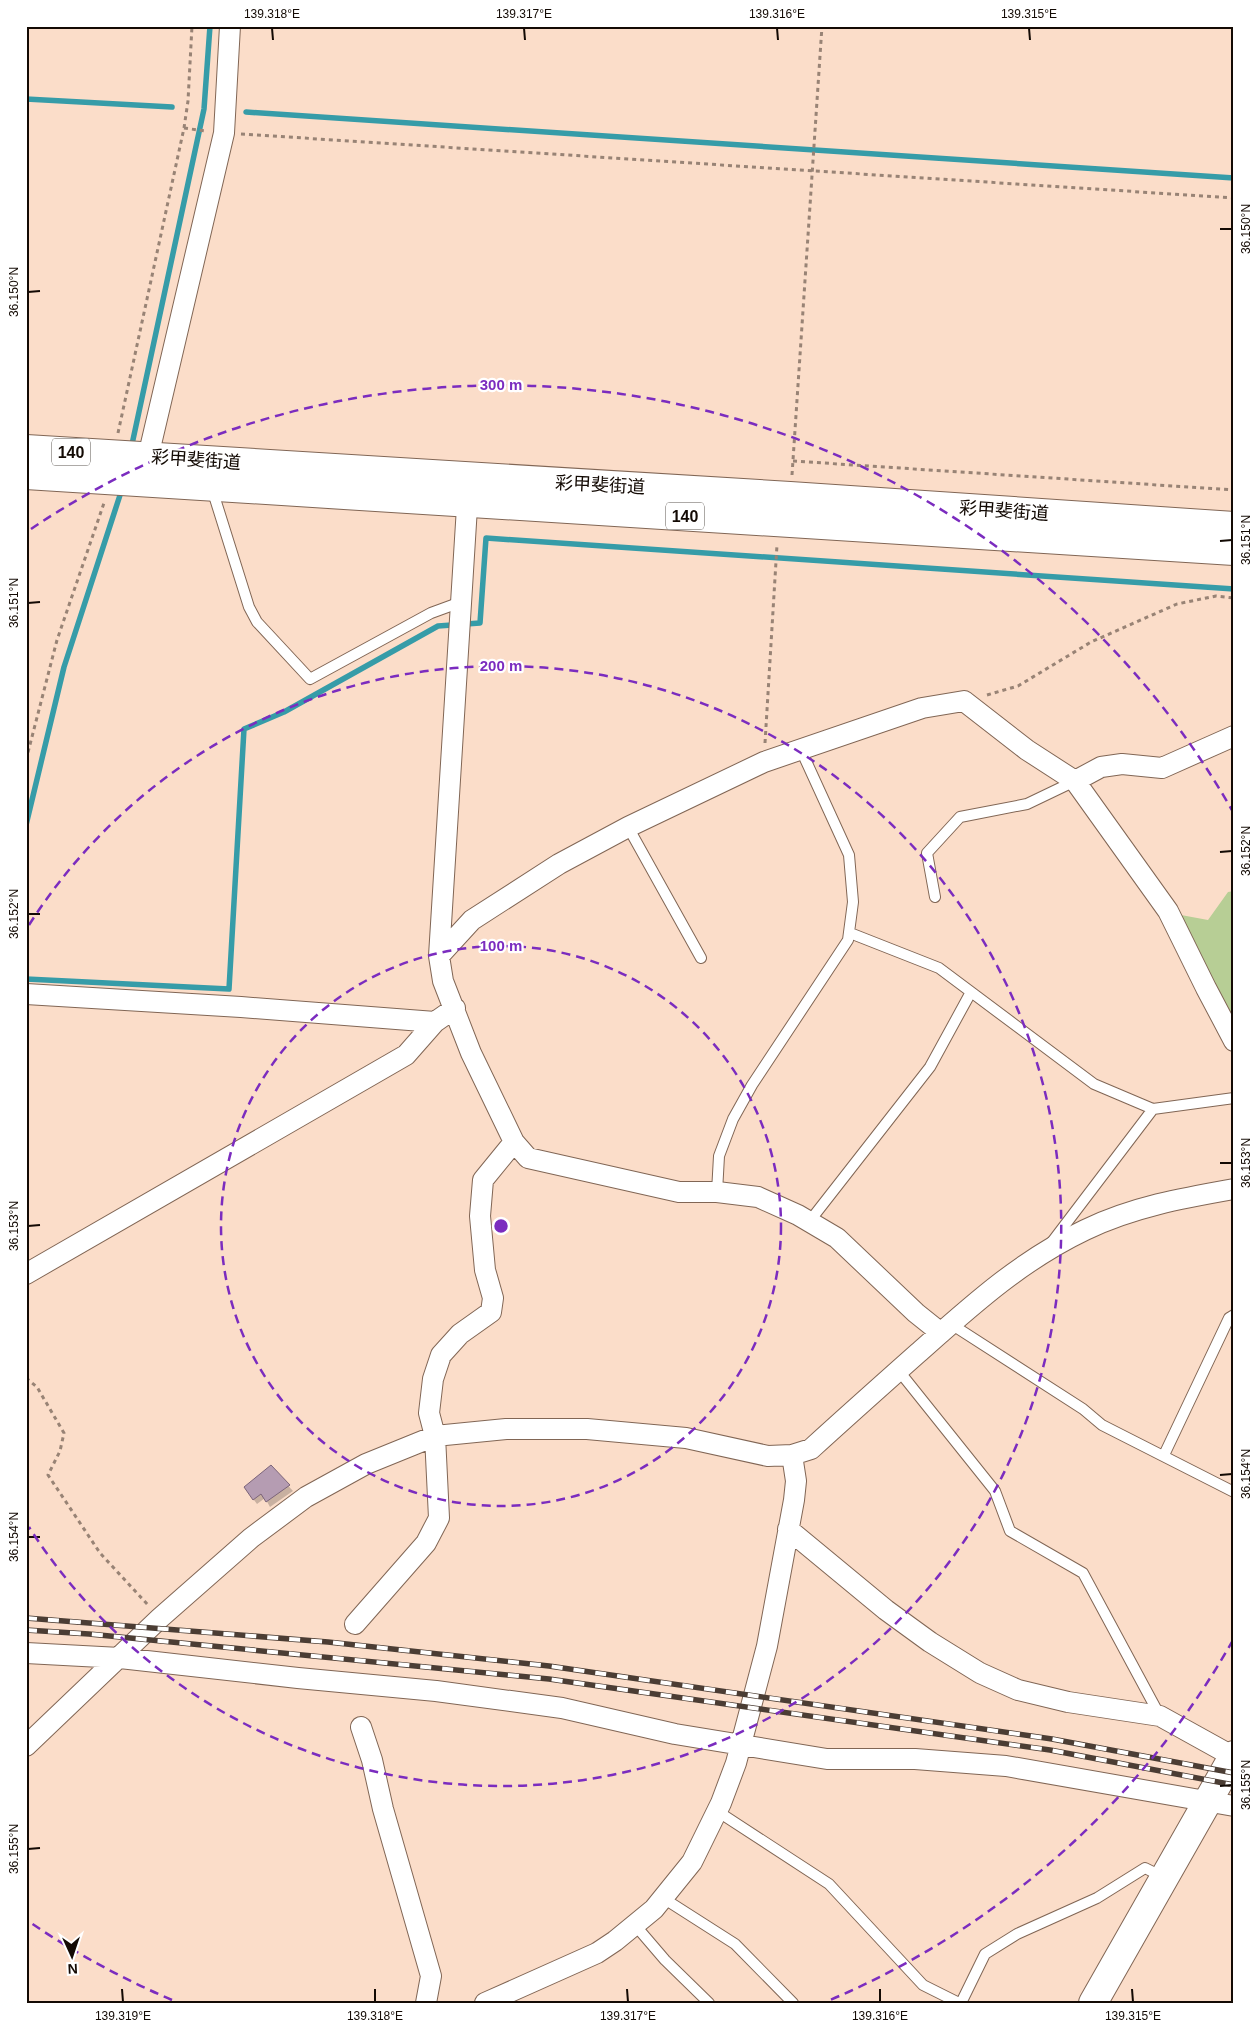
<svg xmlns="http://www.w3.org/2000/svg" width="1260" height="2029" font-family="Arial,'Noto Sans JP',sans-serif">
  <rect width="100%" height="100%" fill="#fbddc9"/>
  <path fill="#b7ce95" d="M1234,891V1021L1181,915L1208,920L1228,892Z"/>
  <path fill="#0003" d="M271,1467L293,1491L270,1507L265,1498L257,1504L248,1492Z"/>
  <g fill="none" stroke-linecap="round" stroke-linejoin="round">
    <path stroke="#369ca8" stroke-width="5.5" d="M26,99L172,107
      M246,112L1234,178
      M131,449L204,109L210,26
      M26,825L64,667L122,489
      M26,979L229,989L244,729L284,712L438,626L480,623L486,538L1234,589"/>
  </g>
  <path fill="#b59cb2" stroke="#7b6479" d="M271,1465L290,1485L266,1502L261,1494L253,1500L244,1487Z"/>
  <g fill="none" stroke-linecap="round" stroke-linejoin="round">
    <g stroke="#816655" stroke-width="12">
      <path id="lane" d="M212,489L249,607L257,622L310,679L431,613L461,602
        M628,827L701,958
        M935,897L927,853L960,817L1027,804L1075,781
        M850,933L939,968L1094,1084L1153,1109L1234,1098
        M717,1192L719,1156L733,1119L752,1085L848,940L853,902L849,855L801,750
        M809,1222L930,1067L971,992
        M1052,1242L1153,1109
        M951,1324L1083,1409L1102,1425L1234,1492
        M899,1371L995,1491L1010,1531L1083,1573L1160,1716
        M1164,1455L1229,1318L1234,1315
        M717,1811L829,1884L923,1985L959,2003
        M663,1898L735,1944L793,2003
        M635,1925L665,1960L709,2003
        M961,2003L985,1954L1017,1934L1097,1898L1145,1868L1163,1877"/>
    </g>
    <g stroke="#816655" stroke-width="22">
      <path id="street" d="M148,457L224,133L230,26
        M468,491L439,956L443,981L471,1053L514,1142L528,1158L679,1192H717L758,1197L798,1215L837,1238L916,1313L941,1333
        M1075,781L1101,767L1122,764L1162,768L1234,736
        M439,956L472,920L559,864L628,827L764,762L922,708L964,701L1027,750L1075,781L1168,911L1206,988L1234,1041
        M26,994L241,1007L435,1022
        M26,1274L406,1055L435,1022L455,1008
        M788,1529L886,1610L930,1642L980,1673L1018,1690L1068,1702L1160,1716L1234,1757
        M355,1624L426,1543L439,1518L435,1436L429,1413L433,1379L441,1355L460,1334L491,1312L493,1298L485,1270L480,1216L483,1180L514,1142
        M26,1653L120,1658L298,1678L436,1691L562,1708L675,1734L827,1759H915L1006,1766L1234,1806
        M361,1727L372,1760L383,1809L431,1976L426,2003
        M26,1746L160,1618L251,1538L306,1497L366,1464L435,1436L506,1429H587L686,1438L768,1456L792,1455L811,1449C846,1417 882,1385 918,1353C971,1306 1020,1261 1085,1230C1132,1207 1183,1198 1234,1189
        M485,2003L597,1953L615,1941L654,1909L692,1862L721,1803L736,1763L767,1646L794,1500L796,1481L792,1455"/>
    </g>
    <g stroke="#816655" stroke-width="30">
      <path id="secondary" d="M1093,2003L1234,1755"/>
    </g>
    <g stroke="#816655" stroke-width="30">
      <path id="highway" d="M26,449L790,496L1234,526
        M26,475L1234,551"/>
    </g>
    <path stroke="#988375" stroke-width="3" stroke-dasharray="4 4" stroke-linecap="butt" d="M184,128L205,131
      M241,134L1234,198
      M118,433L184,128L188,101L192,26
      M793,461L1234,490
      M792,475L822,26
      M987,695L1018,686L1091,642L1177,604L1216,596L1234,598
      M765,743L777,545
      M26,760L57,640L104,503
      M26,1378L37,1387L64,1433L60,1451L48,1475L100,1553L148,1605"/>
    <use href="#lane" stroke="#fff" stroke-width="10"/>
    <use href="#street" stroke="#fff" stroke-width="20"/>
    <use href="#secondary" stroke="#fff" stroke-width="28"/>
    <use href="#highway" stroke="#fff" stroke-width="28"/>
    <g stroke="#4b3d34" stroke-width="5.5">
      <path id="rail" d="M26,1618L328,1642L549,1666L1052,1739L1234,1773
        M26,1630L89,1634L549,1679L1050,1750L1234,1785"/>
    </g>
    <use href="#rail" stroke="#fff" stroke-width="4" stroke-dasharray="11" stroke-linecap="butt"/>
  </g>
  <path fill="none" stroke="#130a04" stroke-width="2" d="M272,28L273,40M524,28L525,40M777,28L778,40M1029,28L1030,40M1220,229H1232M28,292L40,291M1220,541L1232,540M28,603L40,602M1220,852L1232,851M28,914H40M1220,1163H1232M28,1226L40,1225M1220,1475L1232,1474M28,1537H40M1220,1786L1232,1785M28,1849L40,1848M122,1989L123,2002M375,1989V2002M627,1989L628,2002M880,1989V2002M1132,1989L1133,2002"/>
  <g fill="none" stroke="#7b2cbf" stroke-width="2.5" stroke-dasharray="9 6">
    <circle cx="501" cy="1226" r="280"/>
    <path d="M29 925A560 560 0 1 1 29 1527"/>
    <path d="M1233 1640A841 841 0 0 1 830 2000M172 2000A841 841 0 0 1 31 1923M31 529A841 841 0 0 1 1233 812"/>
  </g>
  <g text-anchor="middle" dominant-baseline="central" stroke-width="4.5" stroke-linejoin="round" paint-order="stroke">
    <g fill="#fff" stroke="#5a544f" stroke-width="1">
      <rect x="52" y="438.5" width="38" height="27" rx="4"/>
      <rect x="666" y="502.5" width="38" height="27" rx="4"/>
    </g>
    <g font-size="16" font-weight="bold" fill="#130a04">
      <text x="71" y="452">140</text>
      <text x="685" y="516">140</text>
    </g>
    <g font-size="18" fill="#130a04" stroke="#fff">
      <text transform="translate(196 460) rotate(4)">彩甲斐街道</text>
      <text transform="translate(600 485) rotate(3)">彩甲斐街道</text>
      <text transform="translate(1004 511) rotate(4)">彩甲斐街道</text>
    </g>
  </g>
  <circle cx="501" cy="1226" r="8" fill="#7b2cbf" stroke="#fff" stroke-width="2.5"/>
  <g font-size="15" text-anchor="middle" font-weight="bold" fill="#7b2cbf" stroke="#fff" stroke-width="4.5" stroke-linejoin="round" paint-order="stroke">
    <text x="501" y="390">300 m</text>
    <text x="501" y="671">200 m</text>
    <text x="501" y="951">100 m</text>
  </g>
  <rect width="1260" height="2029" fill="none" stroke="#ffffff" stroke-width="55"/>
  <g transform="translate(72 1956) rotate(177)" stroke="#ffffff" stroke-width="4" paint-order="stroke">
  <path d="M0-4L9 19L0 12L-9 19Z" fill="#130a04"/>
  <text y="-8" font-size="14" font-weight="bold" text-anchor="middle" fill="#130a04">N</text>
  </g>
  <rect x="28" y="28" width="1204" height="1974" fill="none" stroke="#130a04" stroke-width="2"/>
  <g font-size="12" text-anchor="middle" fill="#130a04">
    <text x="272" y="18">139.318°E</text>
    <text x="524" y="18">139.317°E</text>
    <text x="777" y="18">139.316°E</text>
    <text x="1029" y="18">139.315°E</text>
    <text transform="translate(1246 229) rotate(-90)" y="4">36.150°N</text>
    <text transform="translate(14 292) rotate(-90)" y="4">36.150°N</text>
    <text transform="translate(1246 540) rotate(-90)" y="4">36.151°N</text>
    <text transform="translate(14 603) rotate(-90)" y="4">36.151°N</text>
    <text transform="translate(1246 851) rotate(-90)" y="4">36.152°N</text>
    <text transform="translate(14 914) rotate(-90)" y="4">36.152°N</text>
    <text transform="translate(1246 1163) rotate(-90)" y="4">36.153°N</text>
    <text transform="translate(14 1226) rotate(-90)" y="4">36.153°N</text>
    <text transform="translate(1246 1474) rotate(-90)" y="4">36.154°N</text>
    <text transform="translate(14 1537) rotate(-90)" y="4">36.154°N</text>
    <text transform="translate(1246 1785) rotate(-90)" y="4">36.155°N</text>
    <text transform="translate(14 1849) rotate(-90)" y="4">36.155°N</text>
    <text x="123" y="2020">139.319°E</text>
    <text x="375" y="2020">139.318°E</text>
    <text x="628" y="2020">139.317°E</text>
    <text x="880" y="2020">139.316°E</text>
    <text x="1133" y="2020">139.315°E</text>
  </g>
</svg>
